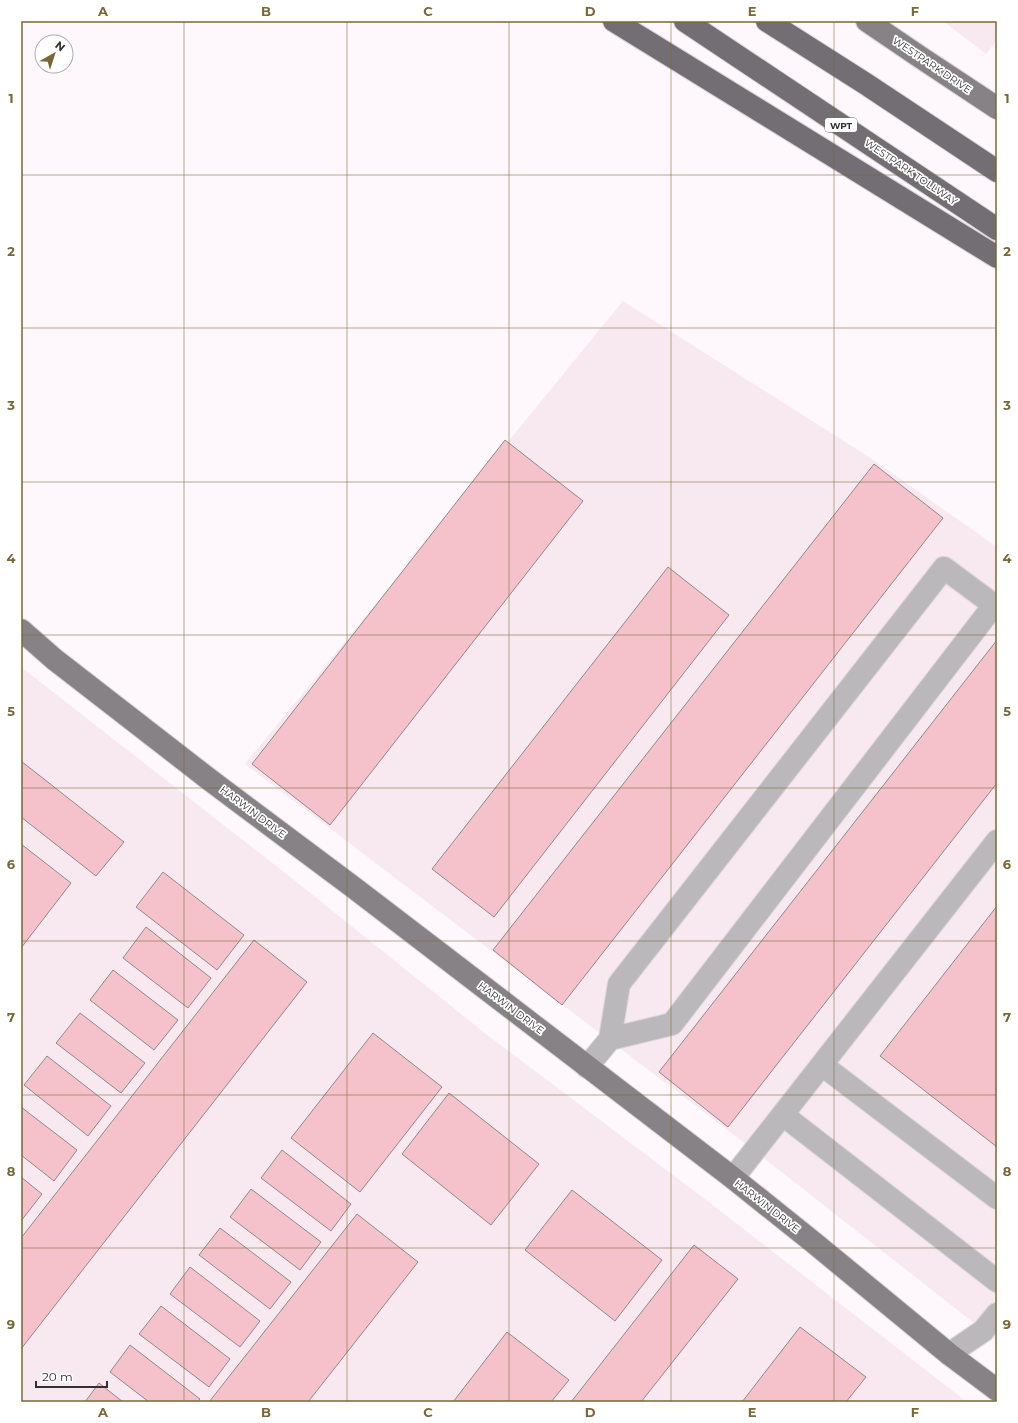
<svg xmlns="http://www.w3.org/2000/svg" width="1018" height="1423" font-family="Montserrat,sans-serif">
  <rect width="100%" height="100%" fill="#fef7fb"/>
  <path fill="#f8e9f1" d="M943,21H997V40L986,54Z
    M623,301L869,457L997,547V1341L729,1131L245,764Z
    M21,667L294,880L486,1034L710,1203L967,1402H21Z"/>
  <path fill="#f5c2cb" stroke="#90898a" d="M505,440L583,501L330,825L252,764Z
    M874,464L943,518L562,1005L493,950Z
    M668,567L729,615L494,917L432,869Z
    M997,640V783L728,1127L659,1072Z
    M21,761L124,842L96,876L21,817Z
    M21,844L71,883L21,948Z
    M163,872L244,935L217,970L136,907Z
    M997,906V1147L880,1056Z
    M146,927L211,978L188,1008L123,958Z
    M254,940L307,982L21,1349V1238Z
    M113,970L178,1020L154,1050L90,1000Z
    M80,1013L145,1063L121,1093L56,1043Z
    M373,1033L442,1087L360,1192L291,1138Z
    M47,1056L111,1106L88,1136L24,1085Z
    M449,1093L539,1164L491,1225L402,1154Z
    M21,1107L77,1150L54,1181L21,1155Z
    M282,1150L351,1204L331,1231L261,1178Z
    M21,1177L42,1194L21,1221Z
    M251,1189L321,1242L300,1270L230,1217Z
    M572,1190L662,1260L615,1321L525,1250Z
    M357,1214L418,1262L308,1402H209Z
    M220,1228L291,1282L270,1309L199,1255Z
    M694,1245L738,1279L641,1402H571Z
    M190,1267L260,1321L240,1347L170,1294Z
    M161,1306L230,1359L209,1387L139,1334Z
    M800,1327L866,1377L846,1402H742Z
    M507,1332L569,1380L551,1402H453Z
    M130,1345L200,1399L197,1402H149L110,1372Z
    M99,1383L123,1402H85Z"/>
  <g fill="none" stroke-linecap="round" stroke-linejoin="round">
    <g stroke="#d9d3d7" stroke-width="24">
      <path id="minor" d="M822,1065L997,1198
        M587,1067L610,1039L672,1024L994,605L944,568L619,984L610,1039
        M783,1115L997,1281
        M733,1178L997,841
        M949,1354L983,1331L997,1314"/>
    </g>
    <g stroke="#d9d3d7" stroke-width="24">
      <path id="major" d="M867,21L920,57L997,108
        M21,630L54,659L210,780L353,887L733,1178L813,1242L949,1354L997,1390"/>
    </g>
    <g stroke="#d9d3d7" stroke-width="24">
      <path id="highway" d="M614,21L997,257
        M685,21L997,229
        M767,21L866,84L997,171"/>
    </g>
    <use href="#minor" stroke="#bab8bb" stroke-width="22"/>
    <use href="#major" stroke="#868286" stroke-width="22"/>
    <use href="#highway" stroke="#736e73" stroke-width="22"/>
  </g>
  <path fill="none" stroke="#786835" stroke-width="1" stroke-opacity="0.55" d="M184,21V1402M347,21V1402M509,21V1402M671,21V1402M834,21V1402M21,175H997M21,328H997M21,482H997M21,635H997M21,788H997M21,941H997M21,1095H997M21,1248H997"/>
  <g text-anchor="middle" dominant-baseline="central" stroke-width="3.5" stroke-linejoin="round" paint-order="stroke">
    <rect fill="#fff" stroke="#706e6f" stroke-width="1" x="825" y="118" width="32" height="14" rx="3"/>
    <g font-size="9" font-weight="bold" fill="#323031">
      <text x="841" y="125">WPT</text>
    </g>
    <g font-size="10" fill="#323031" stroke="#fff">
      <text transform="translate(932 65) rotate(34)">WESTPARK DRIVE</text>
      <text transform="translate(911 172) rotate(34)">WESTPARK TOLLWAY</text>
      <text transform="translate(253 812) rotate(37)">HARWIN DRIVE</text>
      <text transform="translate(511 1008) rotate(37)">HARWIN DRIVE</text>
      <text transform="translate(767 1206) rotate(38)">HARWIN DRIVE</text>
    </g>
  </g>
  <rect width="1018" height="1423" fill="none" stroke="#ffffff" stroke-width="44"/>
  <g transform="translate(54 54) rotate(39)"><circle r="19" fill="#ffffff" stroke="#adacad"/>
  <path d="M0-3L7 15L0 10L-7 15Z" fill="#786835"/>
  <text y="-6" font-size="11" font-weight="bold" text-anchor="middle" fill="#323031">N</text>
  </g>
  <path d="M36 1381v6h71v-6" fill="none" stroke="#323031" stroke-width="2"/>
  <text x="42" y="1381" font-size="12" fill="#323031" stroke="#ffffff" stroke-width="3" paint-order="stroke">20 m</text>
  <rect x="22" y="22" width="974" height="1379" fill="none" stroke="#786835" stroke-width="1.5"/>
  <g font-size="13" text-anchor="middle" font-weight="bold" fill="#786835">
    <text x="103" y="16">A</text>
    <text x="266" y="16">B</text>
    <text x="428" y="16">C</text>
    <text x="590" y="16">D</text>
    <text x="752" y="16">E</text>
    <text x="915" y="16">F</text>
    <text x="11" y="103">1</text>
    <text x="1007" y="103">1</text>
    <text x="11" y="256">2</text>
    <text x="1007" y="256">2</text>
    <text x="11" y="410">3</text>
    <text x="1007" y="410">3</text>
    <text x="11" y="563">4</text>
    <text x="1007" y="563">4</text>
    <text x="11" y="716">5</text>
    <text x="1007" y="716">5</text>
    <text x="11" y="869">6</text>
    <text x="1007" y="869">6</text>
    <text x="11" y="1022">7</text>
    <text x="1007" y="1022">7</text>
    <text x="11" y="1176">8</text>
    <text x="1007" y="1176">8</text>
    <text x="11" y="1329">9</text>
    <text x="1007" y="1329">9</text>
    <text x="103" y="1417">A</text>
    <text x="266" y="1417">B</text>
    <text x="428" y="1417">C</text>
    <text x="590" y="1417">D</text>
    <text x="752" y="1417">E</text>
    <text x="915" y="1417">F</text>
  </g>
</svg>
